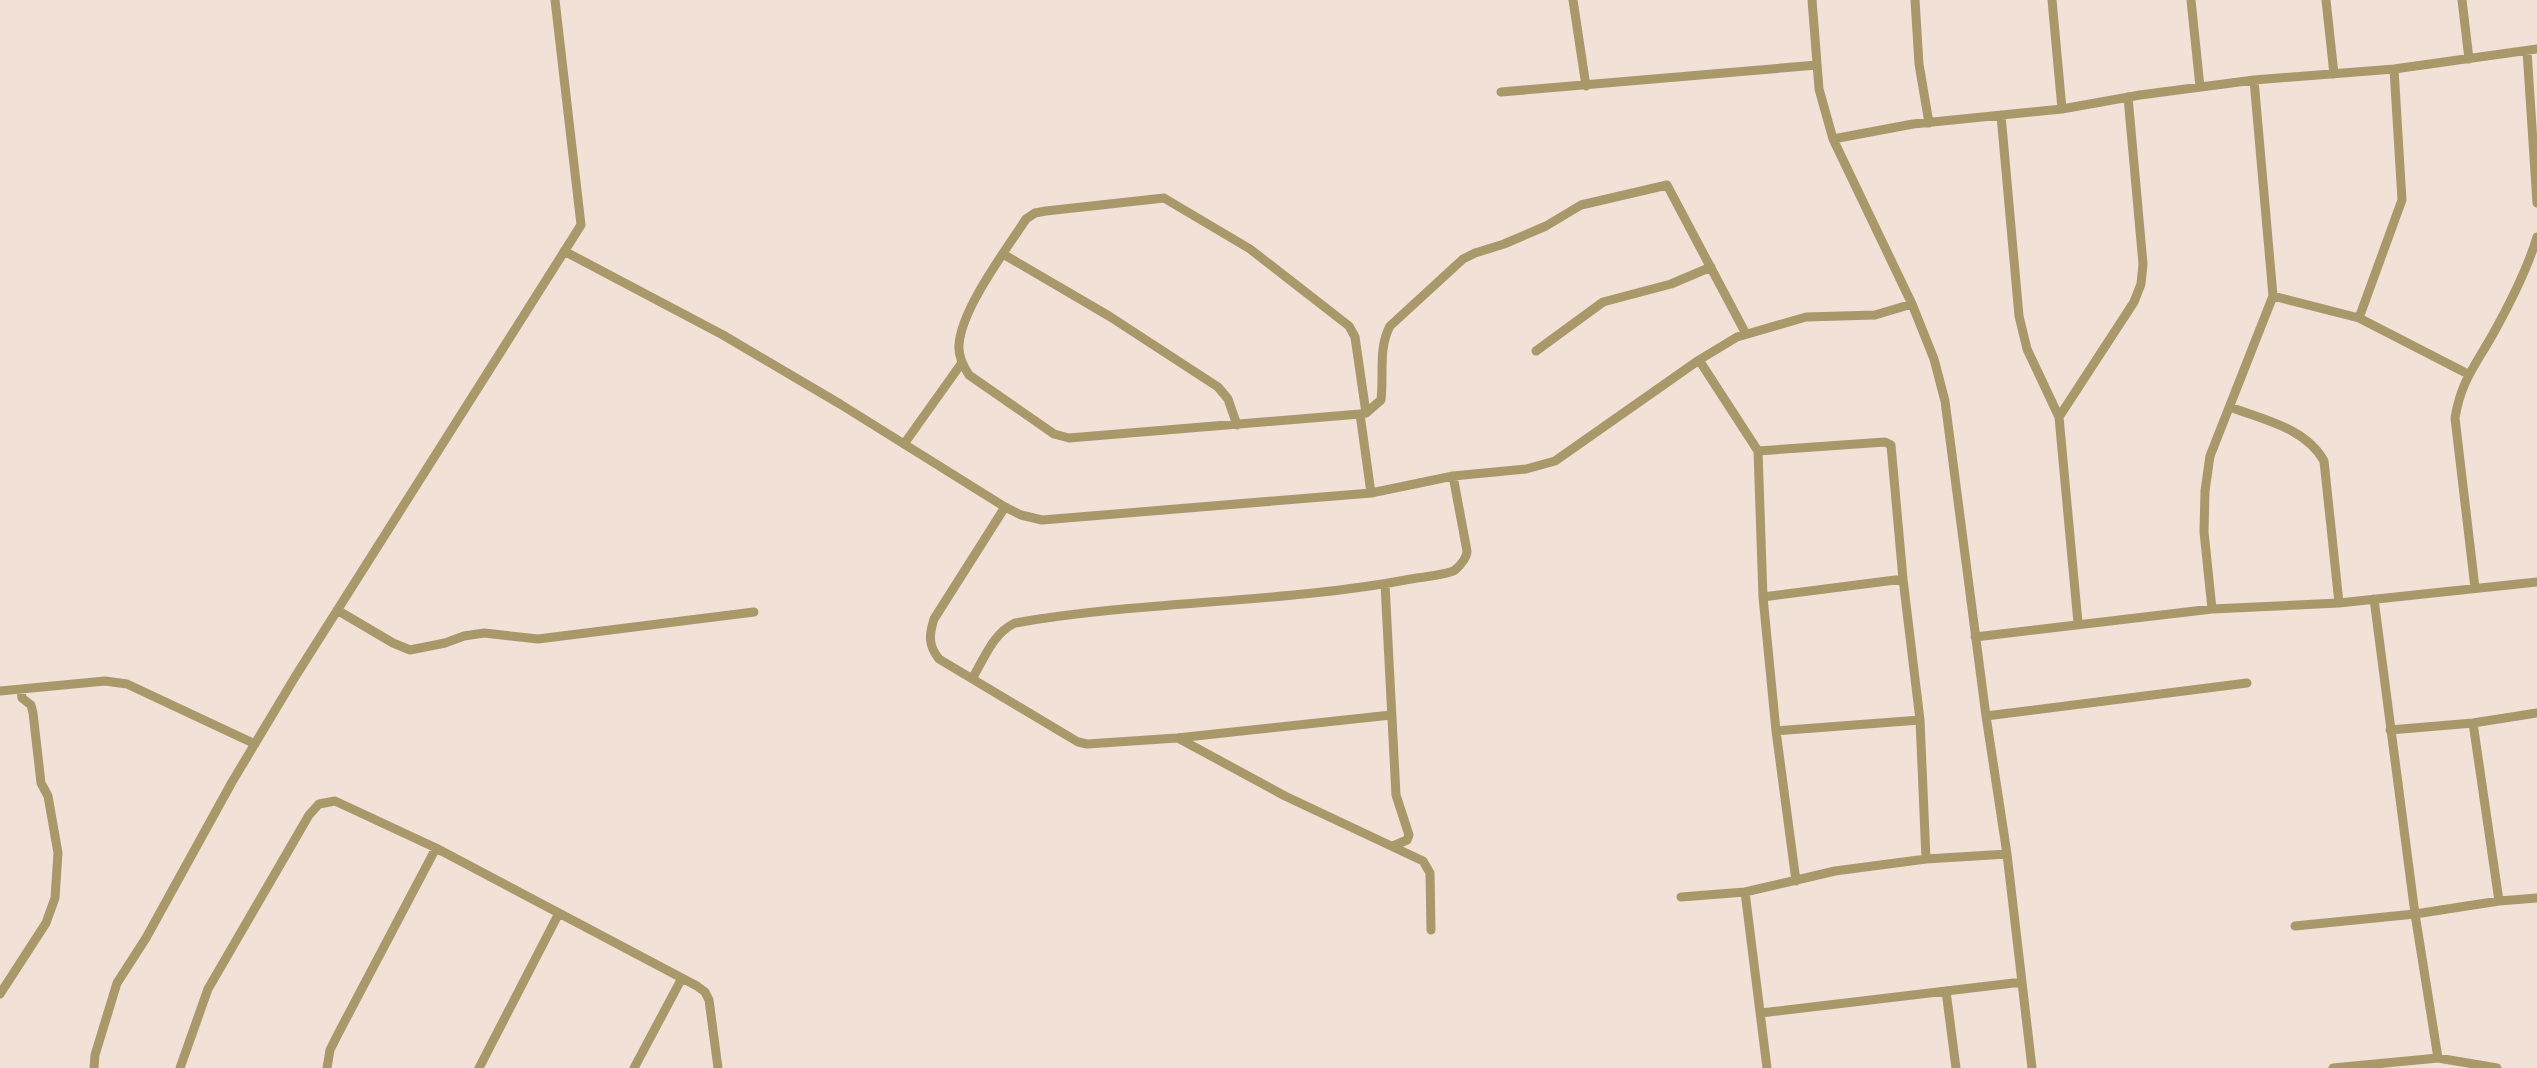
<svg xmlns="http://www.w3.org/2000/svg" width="2537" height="1068" font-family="'Sofia Sans Condensed',sans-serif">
  <rect width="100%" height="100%" fill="#f1e1d7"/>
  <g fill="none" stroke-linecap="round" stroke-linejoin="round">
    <path stroke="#a99869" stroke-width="9" d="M1573,0L1586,86
      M1812,0L1819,89L1833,139L1912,304L1934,359L1945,401L1986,716L2007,854L2032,1068
      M1915,0L1919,64L1929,123
      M2052,0L2062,109
      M2191,0L2200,87
      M2326,0L2334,74
      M2462,0L2469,59
      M2527,51L2537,203
      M1501,92L1817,65
      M2001,115L2019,316L2027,349L2059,417L2078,623
      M1833,139L1913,124L2062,109L2140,95L2254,80L2394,69L2537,49
      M564,251L723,335L840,404L1005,507L1021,515L1042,520L1371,493L1453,476L1526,469L1555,461L1699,360L1737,337L1806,317L1875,315L1912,304
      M1003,254L1109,316L1218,387L1228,399L1237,425
      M2273,296L2359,318L2468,374
      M2359,318L2402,200L2394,69
      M1536,351L1603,302L1671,284L1711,267
      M1699,360L1758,451L1763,597L1776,731L1796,881
      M2230,407C2264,420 2306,428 2324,461L2339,603
      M1360,414L1069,438L1054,434L969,375C963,366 958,356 959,345C961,309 1006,250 1026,219L1035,213L1046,211L1164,198L1250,249L1349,326L1355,337L1366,413
      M2059,417L2134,302L2141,284L2143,264L2128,97
      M904,444L961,364
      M1758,451L1885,442L1891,445L1903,579L1920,720L1926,859
      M1371,493L1360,414L1366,413L1381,400C1384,375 1378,348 1390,326L1463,259L1475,253L1504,244L1546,226L1581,205L1667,185L1746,334
      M1005,507L934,619C929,635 928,645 939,659L1078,742L1087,744L1177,738L1391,715
      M1385,584L1396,795L1409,835L1407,840L1393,846
      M2475,588L2455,418C2461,381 2475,366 2493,334C2508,307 2528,267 2537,237
      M1763,597L1903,579
      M2212,609L2204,532L2205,491L2210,456L2273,296L2254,80
      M337,610L393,643L410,650L445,643L464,636L484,633L538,639L754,612
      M1975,637L2212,609L2339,603L2537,582
      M972,679C984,659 993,633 1015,623C1146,600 1280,604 1411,579C1421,577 1448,575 1455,570C1461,565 1467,557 1467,551L1453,476
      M0,691L105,681L127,684L255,744
      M1986,716L2247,683
      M2473,723L2499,901
      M2390,730L2473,723L2537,713
      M1776,731L1920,720
      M1178,738L1285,796L1423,861L1430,873L1431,930
      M1745,892L1767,1068
      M1681,897L1745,892L1835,871L1926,859L2007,854
      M2295,926L2415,914L2374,599
      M1946,991L1956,1068
      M0,994L46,923L55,898L58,853L48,796L41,783L33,713L31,705L22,698L21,689
      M1761,1013L2022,982
      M2438,1058L2415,914L2499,901L2537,898
      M94,1068L95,1055L117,983L146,938L232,782L295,677L581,225L555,0
      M180,1068L208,989L309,815L319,804L335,801L436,848L697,986L705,992L709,1000L718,1068
      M327,1068L330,1050L338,1034L436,848
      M479,1068L559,913
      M634,1068L682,978
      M2333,1068L2438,1058L2497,1068"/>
  </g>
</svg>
